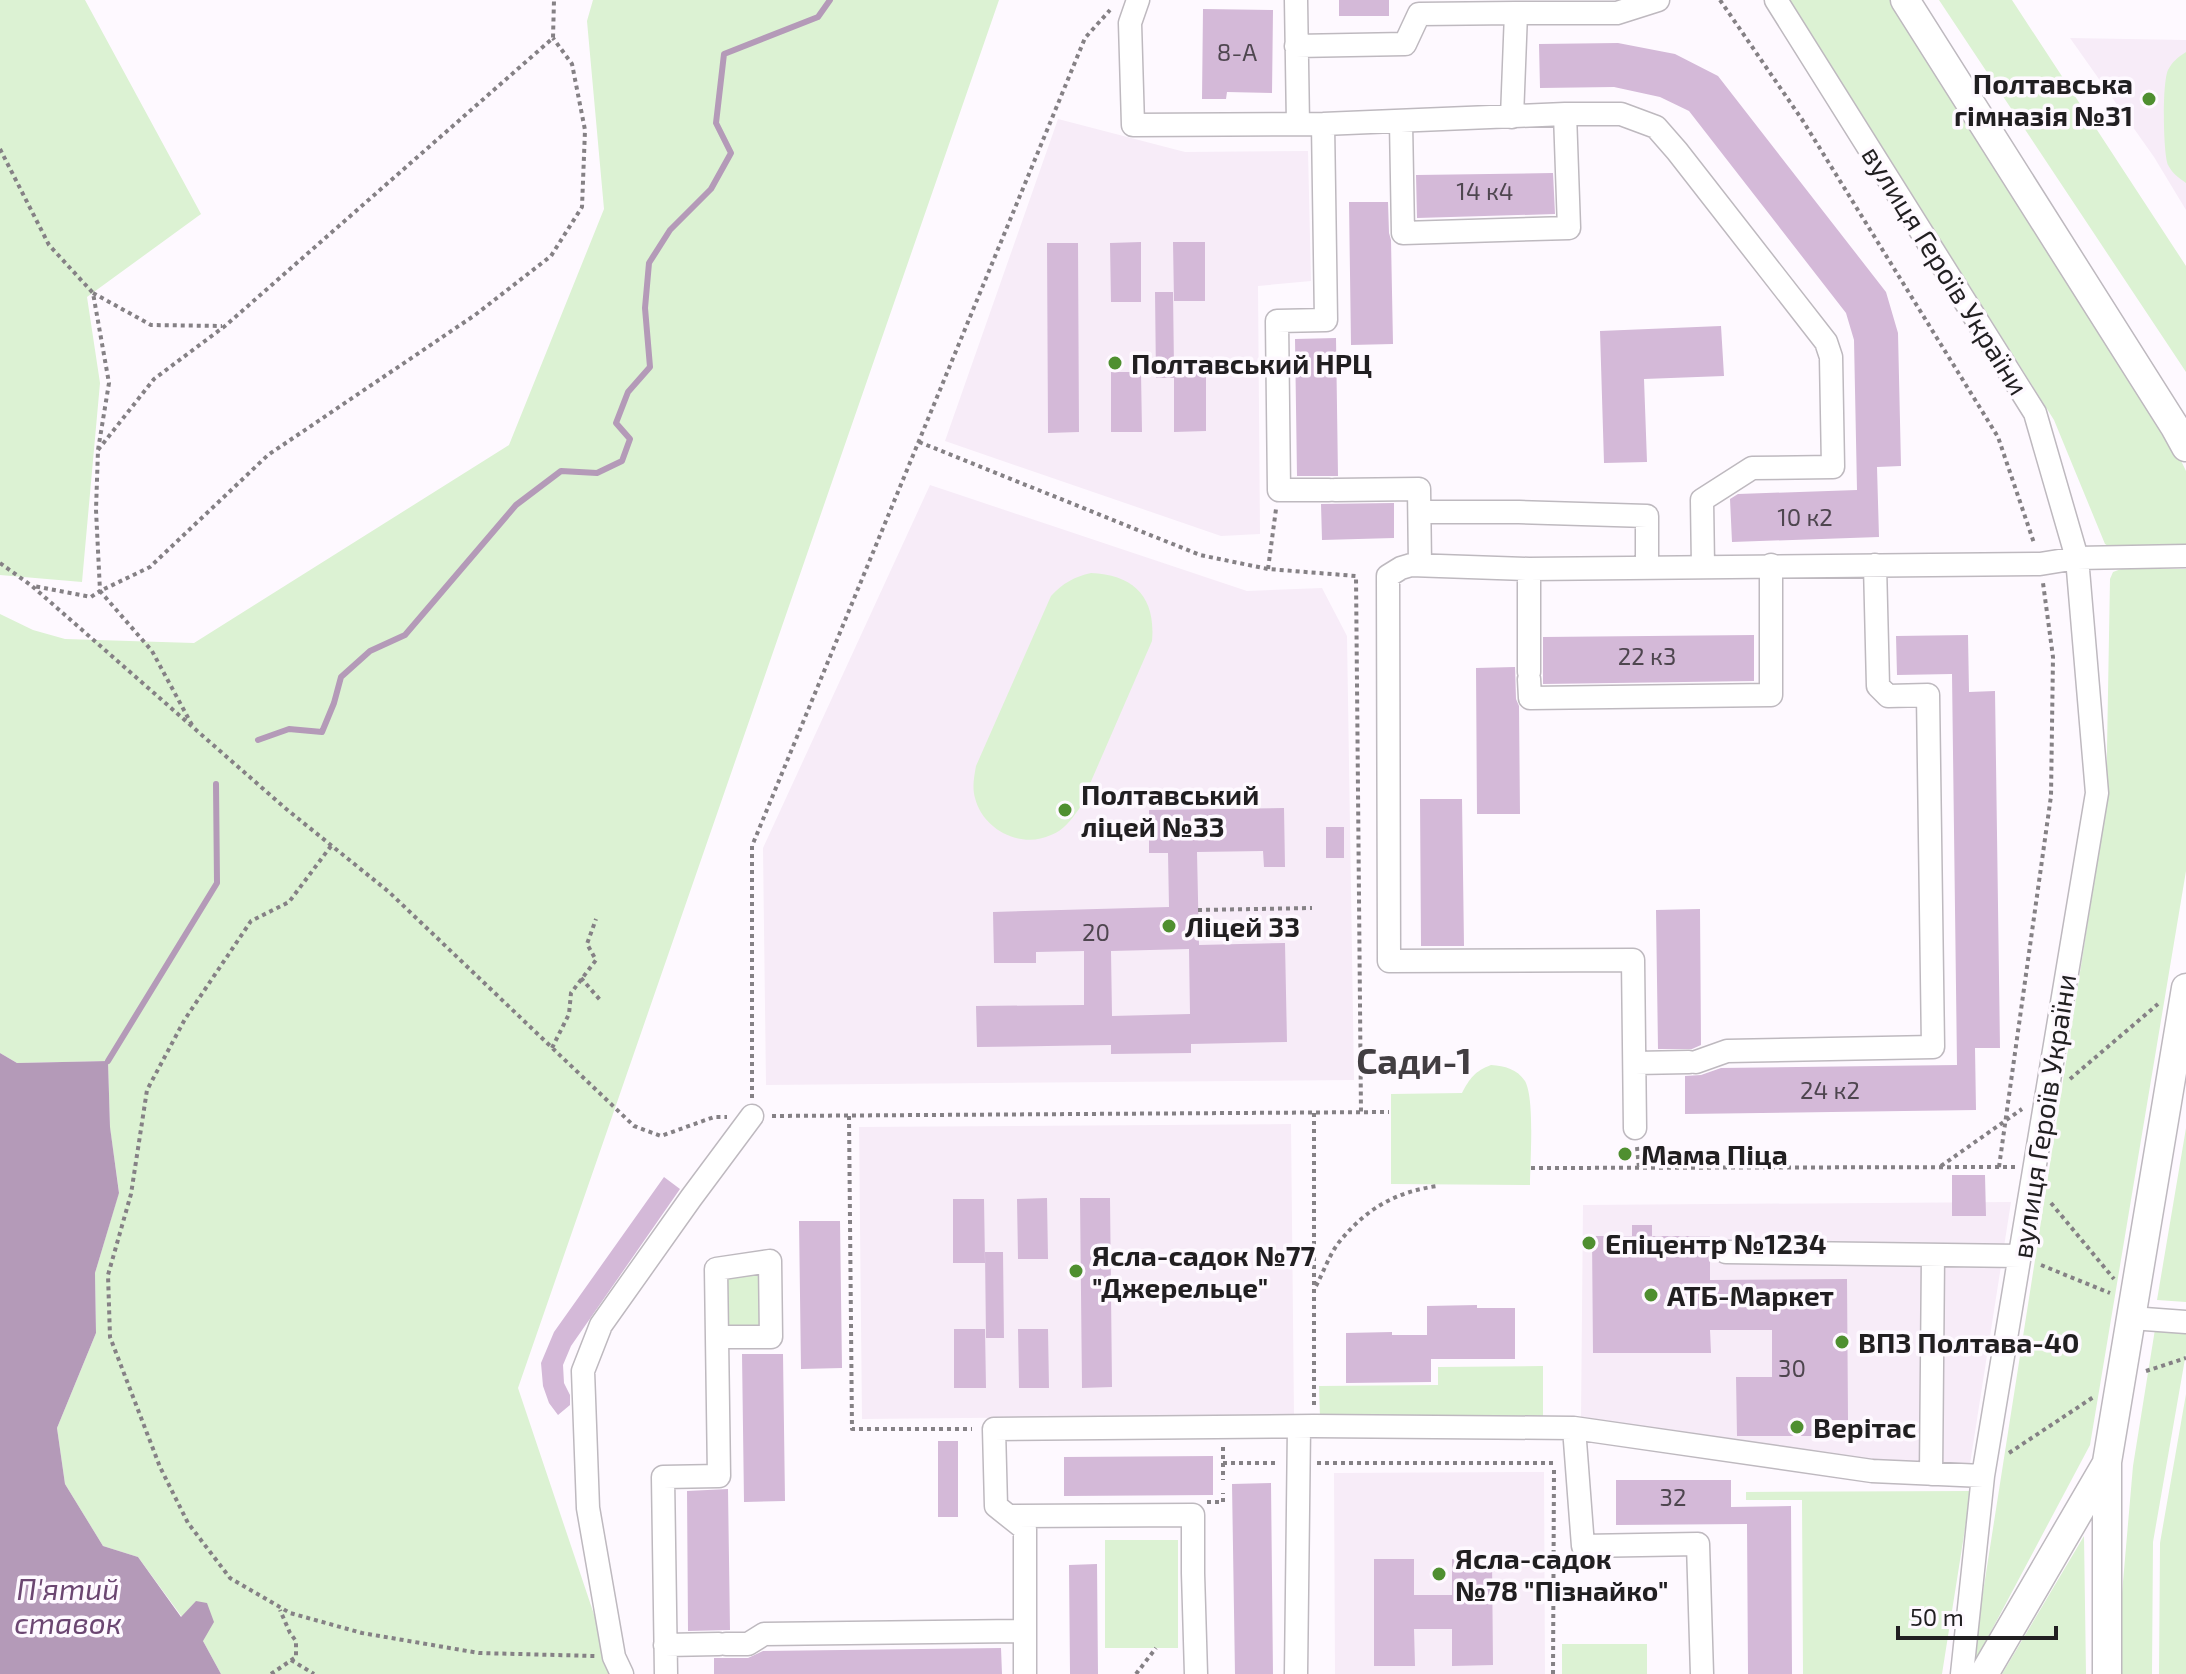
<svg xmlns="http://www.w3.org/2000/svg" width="2186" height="1674" font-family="'Exo 2',sans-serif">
  <rect width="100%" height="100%" fill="#fef9ff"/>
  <path fill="#f7ecf8" d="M2070,38L2186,40V210L2154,157Z
    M1058,119L1185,152L1308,151L1311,281L1258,286L1260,534L1221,536L945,441Z
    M930,485L1247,591L1322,588L1347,636L1354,1080L766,1085L763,848Z
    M1291,1124L1294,1415L862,1419L859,1127Z
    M2011,1202L1970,1464L1872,1460L1581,1418L1583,1205Z
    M1544,1472L1545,1674H1335L1334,1473Z"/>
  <path fill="#dcf2d3" d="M0,0H85L201,214L87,297L100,383L82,582L0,575Z
    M593,0H999L518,1388L614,1674H221L203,1641L182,1617L138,1557L103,1546L65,1484L57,1428L96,1333L95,1273L119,1192L110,1128L108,1061L17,1063L0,1053V614L33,630L65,639L194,643L509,445L604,209L587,21Z
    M1790,0H1892L2163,424L2186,471V544L2110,547L2105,544L2054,420Z
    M1939,0H2012L2186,266V372Z
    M2186,52V183C2179,178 2172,173 2168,165C2163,152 2162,83 2168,70C2172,62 2178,57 2186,52Z
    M2121,569H2186V871L2090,1445L1971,1669L2106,806L2110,579L2113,572Z
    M1091,573C1134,575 1156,597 1152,641L1079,809C1071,820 1064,830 1051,835C1021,849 983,830 975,798C972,787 974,777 976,766L1051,596C1063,583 1074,577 1091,573Z
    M1491,1065C1505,1066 1517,1069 1525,1081C1535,1099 1530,1162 1530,1185L1391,1184V1094L1462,1093C1470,1078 1475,1071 1491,1065Z
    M2186,1128V1302L2157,1300Z
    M756,1270L761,1276V1322L756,1328H728L724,1322L727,1275Z
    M2156,1323L2186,1326V1353L2153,1542L2152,1674H2122L2121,1605L2133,1466Z
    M1543,1366V1418H1320L1319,1386L1438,1385V1367Z
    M2186,1394V1674H2159L2160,1543Z
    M1971,1491L1942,1674H1803L1802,1500H1746V1492Z
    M2084,1536L2086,1674H2002Z
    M1105,1540H1178V1648H1105Z
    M1562,1644H1647V1674H1562Z"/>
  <path fill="#b49ab8" d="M0,1053L17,1063L108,1061L110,1127L119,1193L95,1273L96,1333L57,1428L65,1484L103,1546L138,1557L181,1617L196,1601L207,1603L214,1622L203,1641L221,1674H0Z"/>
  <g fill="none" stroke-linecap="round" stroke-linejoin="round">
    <path stroke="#b49ab8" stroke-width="6" d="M258,740L289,729L322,732L334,703L341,677L370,651L405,635L516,505L561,471L597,473L622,461L630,439L616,423L628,392L650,367L645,308L649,263L670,230L711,189L731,153L716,123L724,54L818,17L830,0
      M108,1061L217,883L216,784"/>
  </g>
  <path fill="#d4b9d8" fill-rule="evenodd" d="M1339,0H1389V16H1339Z
    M1203,9L1273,10L1272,93L1227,92L1226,99H1202Z
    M1618,43L1675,54L1718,76L1886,292L1898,333L1901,466L1877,467L1879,537L1732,542L1730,499L1738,494L1857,490L1854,340L1846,313L1689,111L1660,97L1614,87L1540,88L1539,44Z
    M1553,173L1555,214L1417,218L1416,175Z
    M1349,202H1388L1389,233L1391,240L1393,344L1351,345Z
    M1141,242V302H1111L1110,243Z
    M1173,242H1205V301H1174Z
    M1047,243H1078L1079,432L1048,433Z
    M1155,292H1173L1174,368H1206V431L1174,432V378H1156Z
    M1721,326L1724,376L1644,379L1647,462L1604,463L1600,331Z
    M1336,338L1338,476H1297L1295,339Z
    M1111,372H1141L1142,432H1111Z
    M1394,503V538L1322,540L1321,504Z
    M1754,635V681L1543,684V637Z
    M1968,635L1969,692L1995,691L2000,1048H1975L1976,1110L1685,1114V1076L1701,1075L1721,1068L1957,1065L1952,674L1897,675L1896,636Z
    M1515,667L1516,699L1519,706L1520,814H1477L1476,668Z
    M1420,799H1462L1464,946H1421Z
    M1284,808L1285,867H1264L1263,851L1197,852L1199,945L1285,943L1287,1042L1191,1044V1053L1111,1054V1045L977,1047L976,1006L1084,1005V951L1036,952V963H994L993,912L1169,907L1168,853H1149V810ZM1189,949L1190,1014L1112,1016L1111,951Z
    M1326,827H1344V858H1326Z
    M1700,909L1701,1045L1692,1049H1658L1656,910Z
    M1952,1175H1985L1986,1216H1952Z
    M664,1177L680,1189L571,1346L563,1365L564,1383L570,1395V1405L558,1415L549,1403L543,1386L541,1363L554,1332Z
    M1047,1198L1048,1259H1018L1017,1199Z
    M1080,1198H1110L1112,1387L1082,1388Z
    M953,1199H984L985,1263H953Z
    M799,1221H840L842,1368L801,1369Z
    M1632,1225H1652V1236H1710V1280L1847,1279L1848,1420H1818V1436H1737L1736,1377H1772V1330H1710L1711,1353H1593L1592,1236H1632Z
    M985,1252H1003L1004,1338H986Z
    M1477,1305V1308H1515V1359H1431V1382L1346,1383V1333L1392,1332V1335H1427V1306Z
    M954,1329H985L986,1388H954Z
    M1018,1329H1048L1049,1388H1019Z
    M742,1354H783L785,1501L744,1502Z
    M938,1441H958V1517H938Z
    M1213,1456V1495L1064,1496V1457Z
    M1616,1480H1731V1507L1791,1506L1792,1674H1748L1747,1524L1616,1525Z
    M1271,1483L1273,1674H1235L1232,1484Z
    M728,1489L730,1630L688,1631L687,1491Z
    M1492,1558L1493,1665L1452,1666V1629H1414L1415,1666H1374V1559H1414V1595H1452V1559Z
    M1097,1564L1098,1674H1070L1069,1565Z
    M1001,1648L1002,1674H714V1658H748L763,1651Z"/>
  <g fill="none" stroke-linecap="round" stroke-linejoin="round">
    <g stroke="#beb9bf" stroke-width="25">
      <path id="minor" d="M1138,0L1130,23L1133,125L1323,124L1565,114H1621L1656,127L1677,151L1826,342L1831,357L1833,467L1752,468L1702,500L1703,566
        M1296,0L1298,124
        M1776,0L2035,413L2077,558L2097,793L1983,1476L1962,1674
        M1296,46L1405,44L1419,14L1516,13
        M1512,117L1516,13H1617L1658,0
        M1401,122L1403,233L1569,228L1565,114
        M1323,124L1326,320L1277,321L1279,490H1329
        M1335,490L1419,489L1420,565
        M1420,512H1519L1647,516V566
        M1529,569V672
        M1529,679L1530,698L1771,695V565
        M1696,1062L1727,1051L1933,1047L1928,695L1888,696L1878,686L1875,565
        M1635,1063L1689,1062
        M1635,1128L1633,960L1389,961L1388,576L1401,568L1411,565L1529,569L2040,564L2077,558L2186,556
        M1726,1252L2020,1256
        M2131,1318L2186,1322
        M1574,1428L1583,1546L1698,1544L1702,1674
        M1931,1474L1933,1256
        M1009,1516L1193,1515V1573L1196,1674
        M726,1644H748L764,1634L1025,1631
        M665,1645L719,1644
        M622,1674L614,1657L588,1508L583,1371L601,1325L691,1198L752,1116
        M666,1674L663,1477L719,1476L716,1269L770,1261L771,1337H717
        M1025,1674V1529L996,1506L994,1429L1314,1426L1574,1428L1872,1471L1983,1476
        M1296,1674L1299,1427"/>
    </g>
    <g stroke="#beb9bf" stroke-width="31">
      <path id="major" d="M1905,0L2175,427L2186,447
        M1984,1674L2107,1463
        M2107,1674V1462L2186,988"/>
    </g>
    <path stroke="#858185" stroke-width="4" stroke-dasharray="4 4" stroke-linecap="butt" d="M1720,0L1803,121L1998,437L2034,543
      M0,149L49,245L93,293L109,383L98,450L96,510L100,591L91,597L34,586
      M93,293L151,325L222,326
      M919,442L1200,555L1268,569L1356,576L1361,1113
      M98,450L154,379L225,326L553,38L554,0
      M0,563L32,586L285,808L389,892L634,1126L661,1136L714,1117H727
      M1268,569L1276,509
      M192,725L152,651L100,591L150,567L268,455L475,315L551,256L582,207L585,130L572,64L553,38
      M331,846L289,902L251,921L185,1019L147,1090L131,1194L108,1275L110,1337L160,1467L188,1523L230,1578L290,1613L362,1633L479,1653L595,1656
      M1198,910L1312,908
      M581,978L601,1001
      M552,1048L569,1014L571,993L596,960L587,944L596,919
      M2070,1079L2158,1004
      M752,1098V846L1085,38L1110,10
      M1314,1113V1407
      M772,1116L1389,1112
      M849,1116L852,1429H972
      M1637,1147L1639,1168
      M1941,1166L2022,1109
      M1999,1167L2051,796L2053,657L2043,583
      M1531,1168L2015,1167
      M2051,1203L2114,1279
      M2041,1265L2110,1293
      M1316,1286C1324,1271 1330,1253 1340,1241C1367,1208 1396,1192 1437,1186
      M2146,1371L2186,1358
      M1223,1447V1480
      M2009,1453L2095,1396
      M1223,1463H1277
      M1317,1463H1554L1555,1461
      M1207,1502H1223V1493
      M291,1660L314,1674
      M271,1674L296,1657V1641L290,1633L280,1610
      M1136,1674L1156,1648
      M1553,1674L1554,1470"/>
    <use href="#minor" stroke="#fff" stroke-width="22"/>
    <use href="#major" stroke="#fff" stroke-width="28"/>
  </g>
  <g fill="#4f8f30" stroke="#fef9ff" stroke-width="3">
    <circle cx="2149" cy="99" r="8"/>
    <circle cx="1115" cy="363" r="8"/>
    <circle cx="1065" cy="810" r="8"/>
    <circle cx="1169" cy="926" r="8"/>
    <circle cx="1625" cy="1154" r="8"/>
    <circle cx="1589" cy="1243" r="8"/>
    <circle cx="1076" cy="1271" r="8"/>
    <circle cx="1651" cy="1295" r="8"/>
    <circle cx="1842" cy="1342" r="8"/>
    <circle cx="1797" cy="1427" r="8"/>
    <circle cx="1439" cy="1574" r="8"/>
  </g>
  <g text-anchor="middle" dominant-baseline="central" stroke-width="7" stroke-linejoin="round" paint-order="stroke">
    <g font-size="24" fill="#4e464f">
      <text x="1237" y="51">8-А</text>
      <text x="1485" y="190">14 к4</text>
      <text x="1805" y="516">10 к2</text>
      <text x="1647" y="655">22 к3</text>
      <text x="1096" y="931">20</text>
      <text x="1830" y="1089">24 к2</text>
      <text x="1792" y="1367">30</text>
      <text x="1673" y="1496">32</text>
    </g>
    <g font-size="28" font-weight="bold" fill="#211f21" stroke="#fef9ff" text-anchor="start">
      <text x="2133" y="83" text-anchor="end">Полтавська<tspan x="2133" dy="32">гімназія №31</tspan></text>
      <text x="1131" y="363">Полтавський НРЦ</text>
      <text x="1081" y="794">Полтавський<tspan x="1081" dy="32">ліцей №33</tspan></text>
      <text x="1185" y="926">Ліцей 33</text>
      <text x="1641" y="1154">Мама Піца</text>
      <text x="1605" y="1243">Епіцентр №1234</text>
      <text x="1092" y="1255">Ясла-садок №77<tspan x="1092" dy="32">"Джерельце"</tspan></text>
      <text x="1667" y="1295">АТБ-Маркет</text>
      <text x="1858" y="1342">ВПЗ Полтава-40</text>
      <text x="1813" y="1427">Верітас</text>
      <text x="1455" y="1558">Ясла-садок<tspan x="1455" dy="32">№78 "Пізнайко"</tspan></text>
    </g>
    <g font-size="28" fill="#211f21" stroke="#fef9ff">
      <text transform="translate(1946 270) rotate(58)">вулиця Героїв України</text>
      <text transform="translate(2043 1116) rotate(-81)">вулиця Героїв України</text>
    </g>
    <g font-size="30" font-style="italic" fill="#6b4671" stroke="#fef9ff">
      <text x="68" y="1588">П'ятий<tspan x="68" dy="34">ставок</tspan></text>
    </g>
    <g font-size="36" font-weight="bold" fill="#423e42" stroke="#fef9ff">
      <text x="1414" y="1059">Сади-1</text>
    </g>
  </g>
  <path d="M1898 1626v12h158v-12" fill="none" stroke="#211f21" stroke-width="4"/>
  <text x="1910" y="1626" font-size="24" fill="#211f21" stroke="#fef9ff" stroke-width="6" paint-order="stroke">50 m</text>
</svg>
